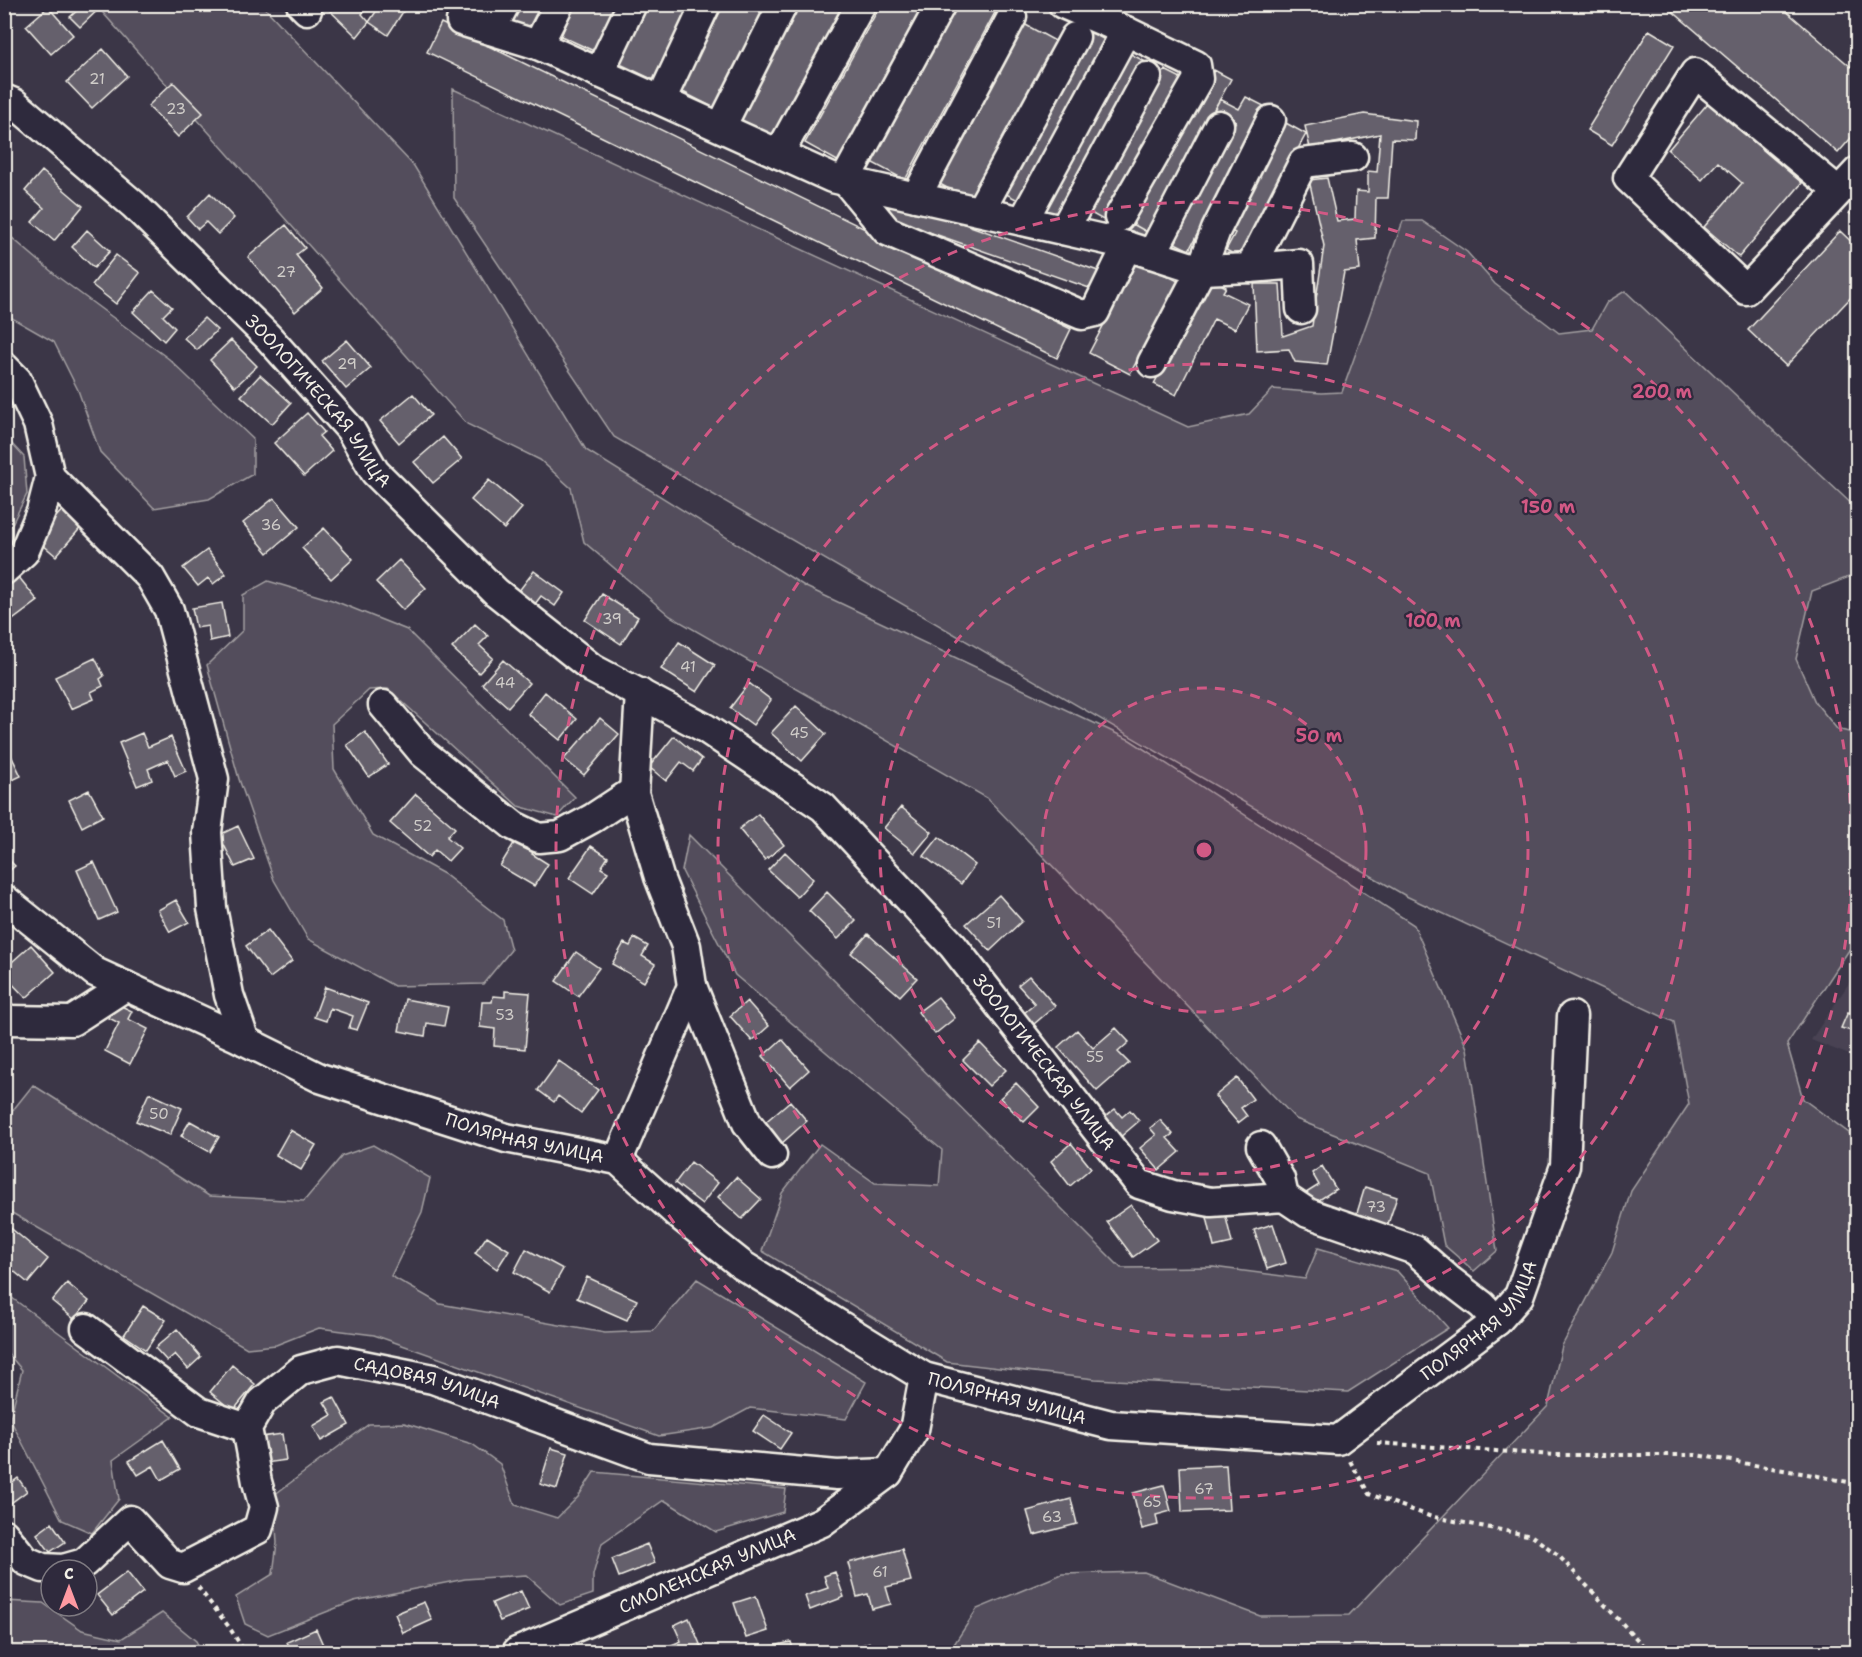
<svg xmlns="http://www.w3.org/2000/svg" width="1862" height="1657" font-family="'Shantell Sans',sans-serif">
  <rect width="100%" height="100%" fill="#3b3647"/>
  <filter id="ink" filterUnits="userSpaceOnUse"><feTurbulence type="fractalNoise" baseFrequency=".0167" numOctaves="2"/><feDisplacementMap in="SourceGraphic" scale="12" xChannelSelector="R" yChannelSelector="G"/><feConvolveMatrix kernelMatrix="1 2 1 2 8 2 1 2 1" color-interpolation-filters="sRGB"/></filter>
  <g filter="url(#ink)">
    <path fill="#484352" d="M1857,971V1058L1811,1040Z"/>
    <path fill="#534e5c" stroke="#a4a0a2" stroke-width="1.5" d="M96,5H262L414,166L586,450L806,587L1130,740L1414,925L1467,1048L1497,1251L1474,1271L1444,1245L1430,1173L1296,1119L987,798L670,616L584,542L571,488L540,460L467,424Z
      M453,89L1188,427L1249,414L1273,389L1321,393L1342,392L1403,221H1422L1467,252L1495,284L1559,333L1592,329L1607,302L1625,291L1857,509V574L1812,591L1796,659L1815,702L1837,729L1857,734V938L1787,1044L1803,1099L1857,1139V1652H949L977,1609L1062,1574L1144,1572L1260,1616L1349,1615L1548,1406L1562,1346L1612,1252L1631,1191L1689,1104L1674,1022L1406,896L614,437L454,198Z
      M4,231L58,277L169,359L253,439V474L209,499L154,508L100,452L78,390L54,342L5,314Z
      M5,442H10L24,457L27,494L10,528L5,522Z
      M268,581L332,600L407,630L575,797L557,817L518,806L388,689L369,690L332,724L334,769L373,835L444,874L503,920L511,950L483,984L394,986L308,939L274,880L239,779L207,665L243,630V595Z
      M689,835L1121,1268L1213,1267L1305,1279L1318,1248L1397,1271L1448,1328L1348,1392L1095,1379L947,1362L762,1251L782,1193L820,1144L875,1183L939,1186L942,1150L735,975L682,871Z
      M33,1085L209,1196L304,1201L342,1156L373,1145L430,1178L422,1212L391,1276L440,1304L605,1333L653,1331L697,1279L866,1382L846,1419L750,1408L713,1428L659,1436L374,1335L319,1328L276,1345L247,1348L5,1209V1120Z
      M4,1292L173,1417L113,1460L119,1499L92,1533L62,1520L10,1419L22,1370L5,1350Z
      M404,1423L472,1444L500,1464L515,1505L557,1518L578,1497L594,1472L786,1489L783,1512L716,1532L664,1500L602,1543L593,1575V1594L560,1605L526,1575L465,1579L354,1601L268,1635L245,1624L236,1597L273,1574L277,1543L274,1495L369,1424Z
      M5,1601L43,1603L82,1630L121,1639L162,1613L196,1641L202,1652H5Z
      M869,1642L874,1652H844Z"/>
    <path fill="#65616c" stroke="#f4f1e8" stroke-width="1.5" d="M79,4H104L80,27L70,17L81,7Z
      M323,4H364L367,7L362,14L369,22L357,37Z
      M381,4H408L388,35L369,22Z
      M471,4H492L485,16L469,8Z
      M517,4H541L526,33L507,24Z
      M575,4H619L596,52L561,36Z
      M649,4H693L656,81L620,64Z
      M724,4H768L716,109L681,91Z
      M797,4H845L774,138L737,118Z
      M881,4H929L841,163L805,143Z
      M956,4L999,5L905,180L871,162Z
      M1664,4H1778L1851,67L1858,59V130L1838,153Z
      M48,7L73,35L51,54L26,26Z
      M441,23L1071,329L1057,358L427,52Z
      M1024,24L1059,43L973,202L938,183Z
      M1649,30L1674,45L1612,145L1587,130Z
      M1091,32L1110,43L1022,202L1002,192Z
      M103,49L127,76L92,108L67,82Z
      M1127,52L1146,62L1060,222L1041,211Z
      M1165,70L1183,79L1105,221L1087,211Z
      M1214,70L1231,79L1147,232L1131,223Z
      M173,82L203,113L178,137L148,106Z
      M1246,97L1264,106L1189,250L1173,242L1236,121L1214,109L1220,99L1239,109Z
      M1708,103L1802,183L1739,257L1704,227L1742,183L1718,162L1702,180L1668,150Z
      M1364,114L1416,121L1415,140L1392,139L1388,198H1376L1375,238L1357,240L1360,270L1344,272L1327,365L1295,362L1289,349L1257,351L1254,284H1280L1283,336L1312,326L1324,246L1309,180L1327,178L1337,221L1355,219L1356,191L1368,192V171L1377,172L1380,134L1310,148L1305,126Z
      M1284,122L1306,134L1239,257L1226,250L1235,233L1226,228Z
      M42,171L83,206L54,241L32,222L44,208L25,191Z
      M210,193L234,218L218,234L206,222L198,229L187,217Z
      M893,199L1101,272L1095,290L886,217Z
      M1858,203V220L1849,213Z
      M1131,223L1147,232L1142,241L1126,232Z
      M286,225L305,248L296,255L323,288L295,312L248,257Z
      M87,230L110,251L94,268L72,247Z
      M1840,231L1858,248V290L1786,366L1748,330Z
      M116,255L140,273L116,304L92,285Z
      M1137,261L1178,281L1130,374L1089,353Z
      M1208,278L1226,287L1223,292L1248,304L1235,329L1214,319L1176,395L1154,384Z
      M153,290L172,307L163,316L175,328L164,341L133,312Z
      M204,318L217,330L197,350L184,338Z
      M231,340L257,366L235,387L210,360Z
      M347,340L371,368L346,389L322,361Z
      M260,375L291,403L272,424L241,396Z
      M413,394L431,415L399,443L380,421Z
      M307,413L324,432L319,436L332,451L304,476L274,443Z
      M443,437L462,459L433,483L414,462Z
      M489,480L522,508L504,529L471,500Z
      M274,498L299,527L268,553L243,523Z
      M65,507L84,524L56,556L36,539Z
      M324,528L353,559L331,579L302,548Z
      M207,550L226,574L213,584L208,578L198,586L183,568Z
      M399,560L426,588L403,610L376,582Z
      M534,571L564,593L555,606L541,596L535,604L518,592Z
      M18,576L38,601L10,622L4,615V586Z
      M602,594L638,617L621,644L585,620Z
      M222,603L228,637L210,641L208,626L196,628L192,608Z
      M475,624L488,636L479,645L493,658L479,673L452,648Z
      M679,642L715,665L697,692L661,669Z
      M95,658L104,676L100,679L103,686L91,692L94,699L71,709L55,677Z
      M503,660L529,683L508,707L482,684Z
      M749,683L771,700L753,725L730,708Z
      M545,692L577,719L560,740L528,714Z
      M796,706L826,734L802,761L771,733Z
      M600,718L619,734L584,775L564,759Z
      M365,732L388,764L369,777L347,745Z
      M142,733L148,747L171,737L186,771L175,776L168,760L148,769L152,780L137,786L119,743Z
      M674,736L702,759L693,771L681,762L666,781L649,767Z
      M8,749L21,776L4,784V751Z
      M89,790L103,816L82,827L69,800Z
      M416,794L455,828L447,837L460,848L448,861L435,850L429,857L390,823Z
      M901,807L932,832L915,853L884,828Z
      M758,814L784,845L765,860L739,829Z
      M238,826L254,859L235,867L219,835Z
      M519,835L537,846L532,854L548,864L534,886L500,866Z
      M939,837L975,865L961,884L924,856Z
      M591,846L608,857L601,868L608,872L593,894L569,878Z
      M785,852L813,879L797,897L768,870Z
      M4,855L15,866L4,875Z
      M94,862L117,912L99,920L77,870Z
      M827,892L856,921L838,939L809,911Z
      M999,895L1022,921L990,951L966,924Z
      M176,900L189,922L170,932L158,910Z
      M268,930L292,961L270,978L246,946Z
      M868,934L917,978L900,996L851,953Z
      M634,938L648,946L642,956L655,964L644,982L612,964L624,943L630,946Z
      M31,945L55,972L26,998L4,975V969Z
      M576,952L599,968L578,996L556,981Z
      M1029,976L1055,1006L1034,1024L1024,1013L1035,1004L1018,985Z
      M325,987L368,1003L357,1030L349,1028L353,1016L330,1008L326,1021L314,1017Z
      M505,991L530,993L525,1049L494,1046L495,1029L480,1027L482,1002H492L493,996L505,997Z
      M938,997L955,1018L935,1034L918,1012Z
      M405,999L448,1007L444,1026L427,1023L425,1036L399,1031Z
      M747,1001L769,1026L752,1041L730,1016Z
      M117,1004L132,1011L128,1019L148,1029L130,1064L105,1051L119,1023L109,1018Z
      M1848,1012L1858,1015V1033L1841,1028Z
      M1116,1028L1129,1042L1118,1052L1129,1063L1097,1091L1058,1047L1077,1030L1093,1048Z
      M782,1039L809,1070L790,1087L763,1056Z
      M980,1043L1006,1070L989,1086L963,1060Z
      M559,1061L598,1090L581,1113L558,1096L554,1102L538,1090Z
      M1237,1078L1253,1099L1241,1108L1247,1116L1238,1123L1215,1096Z
      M1016,1083L1039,1107L1024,1122L1000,1098Z
      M149,1093L182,1108L170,1135L136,1121Z
      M790,1101L807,1121L781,1144L763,1124Z
      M1115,1109L1122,1117L1130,1110L1139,1121L1118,1139L1102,1119Z
      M1160,1120L1173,1134L1167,1138L1180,1152L1159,1170L1140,1148L1156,1135L1150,1128Z
      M190,1121L219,1137L210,1152L181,1136Z
      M290,1130L316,1145L301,1170L276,1155Z
      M1071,1143L1091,1168L1070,1186L1051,1161Z
      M691,1162L718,1183L702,1204L675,1183Z
      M1322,1166L1336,1189L1313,1204L1306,1193L1319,1185L1312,1173Z
      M736,1177L761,1199L742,1219L718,1197Z
      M1365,1187L1397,1197L1387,1227L1356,1216Z
      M1131,1205L1157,1240L1133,1257L1107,1222Z
      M1224,1209L1232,1243L1214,1247L1206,1213Z
      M1273,1224L1286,1263L1267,1269L1254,1230Z
      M7,1225L48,1259L28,1283L4,1263V1229Z
      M487,1236L509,1250L497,1269L475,1253Z
      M526,1249L563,1269L550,1292L514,1272Z
      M587,1277L637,1300L627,1320L577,1298Z
      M67,1283L89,1301L74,1319L52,1301Z
      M143,1306L166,1320L146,1350L124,1335Z
      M177,1329L201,1357L188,1369L175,1354L167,1361L155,1348Z
      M232,1365L255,1384L233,1411L210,1392Z
      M334,1397L349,1425L321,1441L313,1426L332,1415L324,1402Z
      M764,1415L791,1433L780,1449L753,1431Z
      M282,1434L286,1460L265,1463L261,1437Z
      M163,1440L180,1469L161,1480L153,1466L138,1475L129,1461Z
      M551,1448L568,1453L557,1489L540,1484Z
      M1226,1465L1229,1510L1182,1512L1180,1467Z
      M4,1476L10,1484L18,1478L27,1491L4,1508Z
      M1164,1485L1171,1511L1156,1515L1158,1525L1142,1529L1133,1493Z
      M1071,1499L1077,1524L1034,1535L1027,1511Z
      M52,1523L65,1542L50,1552L37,1534Z
      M647,1544L655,1563L619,1577L612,1559Z
      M902,1549L911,1581L886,1587L891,1604L872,1609L868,1594L857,1597L848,1563Z
      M127,1572L143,1592L113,1615L97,1595Z
      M835,1572L844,1597L810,1610L805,1596L828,1588L824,1576Z
      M521,1591L529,1609L500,1621L492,1603Z
      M756,1596L768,1631L746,1638L734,1603Z
      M424,1602L432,1620L403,1633L395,1614Z
      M689,1618L702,1649L694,1652H669L667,1647L681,1641L674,1625Z
      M316,1629L324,1647L312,1652H292L287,1642Z
      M791,1642L794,1652H756V1650Z"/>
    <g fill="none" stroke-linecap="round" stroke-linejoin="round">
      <g stroke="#f4f1e8" stroke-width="33">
        <g id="minor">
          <path d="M301,4L307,10"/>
          <path d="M559,4L538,45L832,178L1111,241L1201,270L1250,268L1303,163L1353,157"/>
          <path d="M941,4L845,180L887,231L1082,315L1095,312L1127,246"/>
          <path d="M1063,4L1126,31L1196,65L1198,79L1119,217"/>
          <path d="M461,21L538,45"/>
          <path d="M491,30L505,4"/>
          <path d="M599,73L632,4"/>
          <path id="s1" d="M4,99L14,103L134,205L268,337L350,429L375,472L496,592L593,669L705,728L823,807L953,946L1139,1184L1173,1195L1211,1202L1284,1197L1308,1213L1415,1250L1448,1279L1482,1305L1497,1321"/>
          <path d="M661,100L706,4"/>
          <path d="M721,127L783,4"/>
          <path d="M779,154L861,4"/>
          <path d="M1838,191L1695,73L1628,178L1746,290L1858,171"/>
          <path d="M916,197L1012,17"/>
          <path d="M980,211L1075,37"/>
          <path d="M1023,221L1126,31"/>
          <path d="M1064,230L1147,77"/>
          <path d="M1152,254L1219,125"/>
          <path d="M1250,268L1299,264L1301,309"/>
          <path d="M1152,363L1201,270L1216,230L1271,120"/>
          <path d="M4,367L17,380L38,424L50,477L41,512L24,552L4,570"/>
          <path d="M50,477L150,577L169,610L214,779L207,832L212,908L229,995L245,1041"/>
          <path d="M383,705L423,753L514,826L539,838L560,836L593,818L634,791"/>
          <path id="s2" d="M4,899L95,972L235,1036L320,1078L506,1138L618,1160L678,1214L742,1265L924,1377L1111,1425L1338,1440L1497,1321L1519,1296L1565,1166L1572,1016"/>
          <path d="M692,986L747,1123L772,1155"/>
          <path d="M7,1020L72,1021L126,986"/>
          <path d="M1261,1146L1280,1179L1284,1197"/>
          <path d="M618,1160L692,986L686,946L659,877L634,793L640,693"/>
          <path d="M86,1328L199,1412L247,1428"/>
          <path id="s3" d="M4,1534L26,1561L43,1568L63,1569L84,1563L130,1520L170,1564L183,1568L258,1529L264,1507L257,1482L247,1428L262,1402L301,1370L338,1360L433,1379L649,1458L837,1475L888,1473"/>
          <path id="s4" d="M517,1652L822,1522L888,1473L914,1430L924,1377"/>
        </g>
      </g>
      <path stroke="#f4f1e8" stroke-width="4" stroke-dasharray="4.5 4.5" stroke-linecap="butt" d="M1377,1443L1555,1455H1696L1813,1475L1858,1484
        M1350,1461L1369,1494L1429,1516L1532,1536L1558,1555L1649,1652
        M198,1587L229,1627L245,1652"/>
      <use href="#minor" stroke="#2f2a3d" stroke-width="28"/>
    </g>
  </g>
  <circle cx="1204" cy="850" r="162" fill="#d15985" fill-opacity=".12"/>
  <g fill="none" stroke="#d15985" stroke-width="3" stroke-dasharray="10 8">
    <circle cx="1204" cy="850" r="162"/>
    <circle cx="1204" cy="850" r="324"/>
    <circle cx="1204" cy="850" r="486"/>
    <circle cx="1204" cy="850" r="648"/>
  </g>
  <g text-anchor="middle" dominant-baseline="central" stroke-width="4.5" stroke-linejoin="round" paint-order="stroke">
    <g font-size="15" fill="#d0cdc9">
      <text x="97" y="79">21</text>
      <text x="176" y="109">23</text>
      <text x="286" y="272">27</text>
      <text x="347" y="364">29</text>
      <text x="271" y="525">36</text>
      <text x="612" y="619">39</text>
      <text x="688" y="667">41</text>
      <text x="505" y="683">44</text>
      <text x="799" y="733">45</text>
      <text x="423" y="826">52</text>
      <text x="994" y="923">51</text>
      <text x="505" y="1015">53</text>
      <text x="1095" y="1057">55</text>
      <text x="159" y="1114">50</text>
      <text x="1376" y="1207">73</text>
      <text x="1204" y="1489">67</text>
      <text x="1152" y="1502">65</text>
      <text x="1052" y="1517">63</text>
      <text x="880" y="1572">61</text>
    </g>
    <g font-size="18" fill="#f4f1e8" stroke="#2f2a3d">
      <text stroke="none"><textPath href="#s1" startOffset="438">ЗООЛОГИЧЕСКАЯ УЛИЦА</textPath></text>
      <text stroke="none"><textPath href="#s1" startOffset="1430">ЗООЛОГИЧЕСКАЯ УЛИЦА</textPath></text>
      <text stroke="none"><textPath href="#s2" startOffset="579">ПОЛЯРНАЯ УЛИЦА</textPath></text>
      <text stroke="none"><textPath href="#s2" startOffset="1659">ПОЛЯРНАЯ УЛИЦА</textPath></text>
      <text stroke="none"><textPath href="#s3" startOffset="630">САДОВАЯ УЛИЦА</textPath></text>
      <text stroke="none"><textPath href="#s2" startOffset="1137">ПОЛЯРНАЯ УЛИЦА</textPath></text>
      <text stroke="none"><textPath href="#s4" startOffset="207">СМОЛЕНСКАЯ УЛИЦА</textPath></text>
    </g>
  </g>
  <circle cx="1204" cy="850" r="9" fill="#d15985" stroke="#2f2a3d" stroke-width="3"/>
  <g font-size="18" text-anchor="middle" font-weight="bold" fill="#d15985" stroke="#2f2a3d" stroke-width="4.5" stroke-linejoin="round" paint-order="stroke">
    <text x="1662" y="398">200 m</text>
    <text x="1548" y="513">150 m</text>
    <text x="1433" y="627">100 m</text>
    <text x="1319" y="742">50 m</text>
  </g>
  <rect width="1862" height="1657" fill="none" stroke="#2f2a3d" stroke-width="24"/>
  <rect x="12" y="12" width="1838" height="1633" fill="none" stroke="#f4f1e8" stroke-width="2" filter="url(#ink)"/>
  <g transform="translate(69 1588)"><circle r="28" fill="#2f2a3d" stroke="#7e7a81" stroke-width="1.5"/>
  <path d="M0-4.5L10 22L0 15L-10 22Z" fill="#ff9aa2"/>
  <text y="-9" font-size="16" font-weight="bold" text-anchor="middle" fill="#f4f1e8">С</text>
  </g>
</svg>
